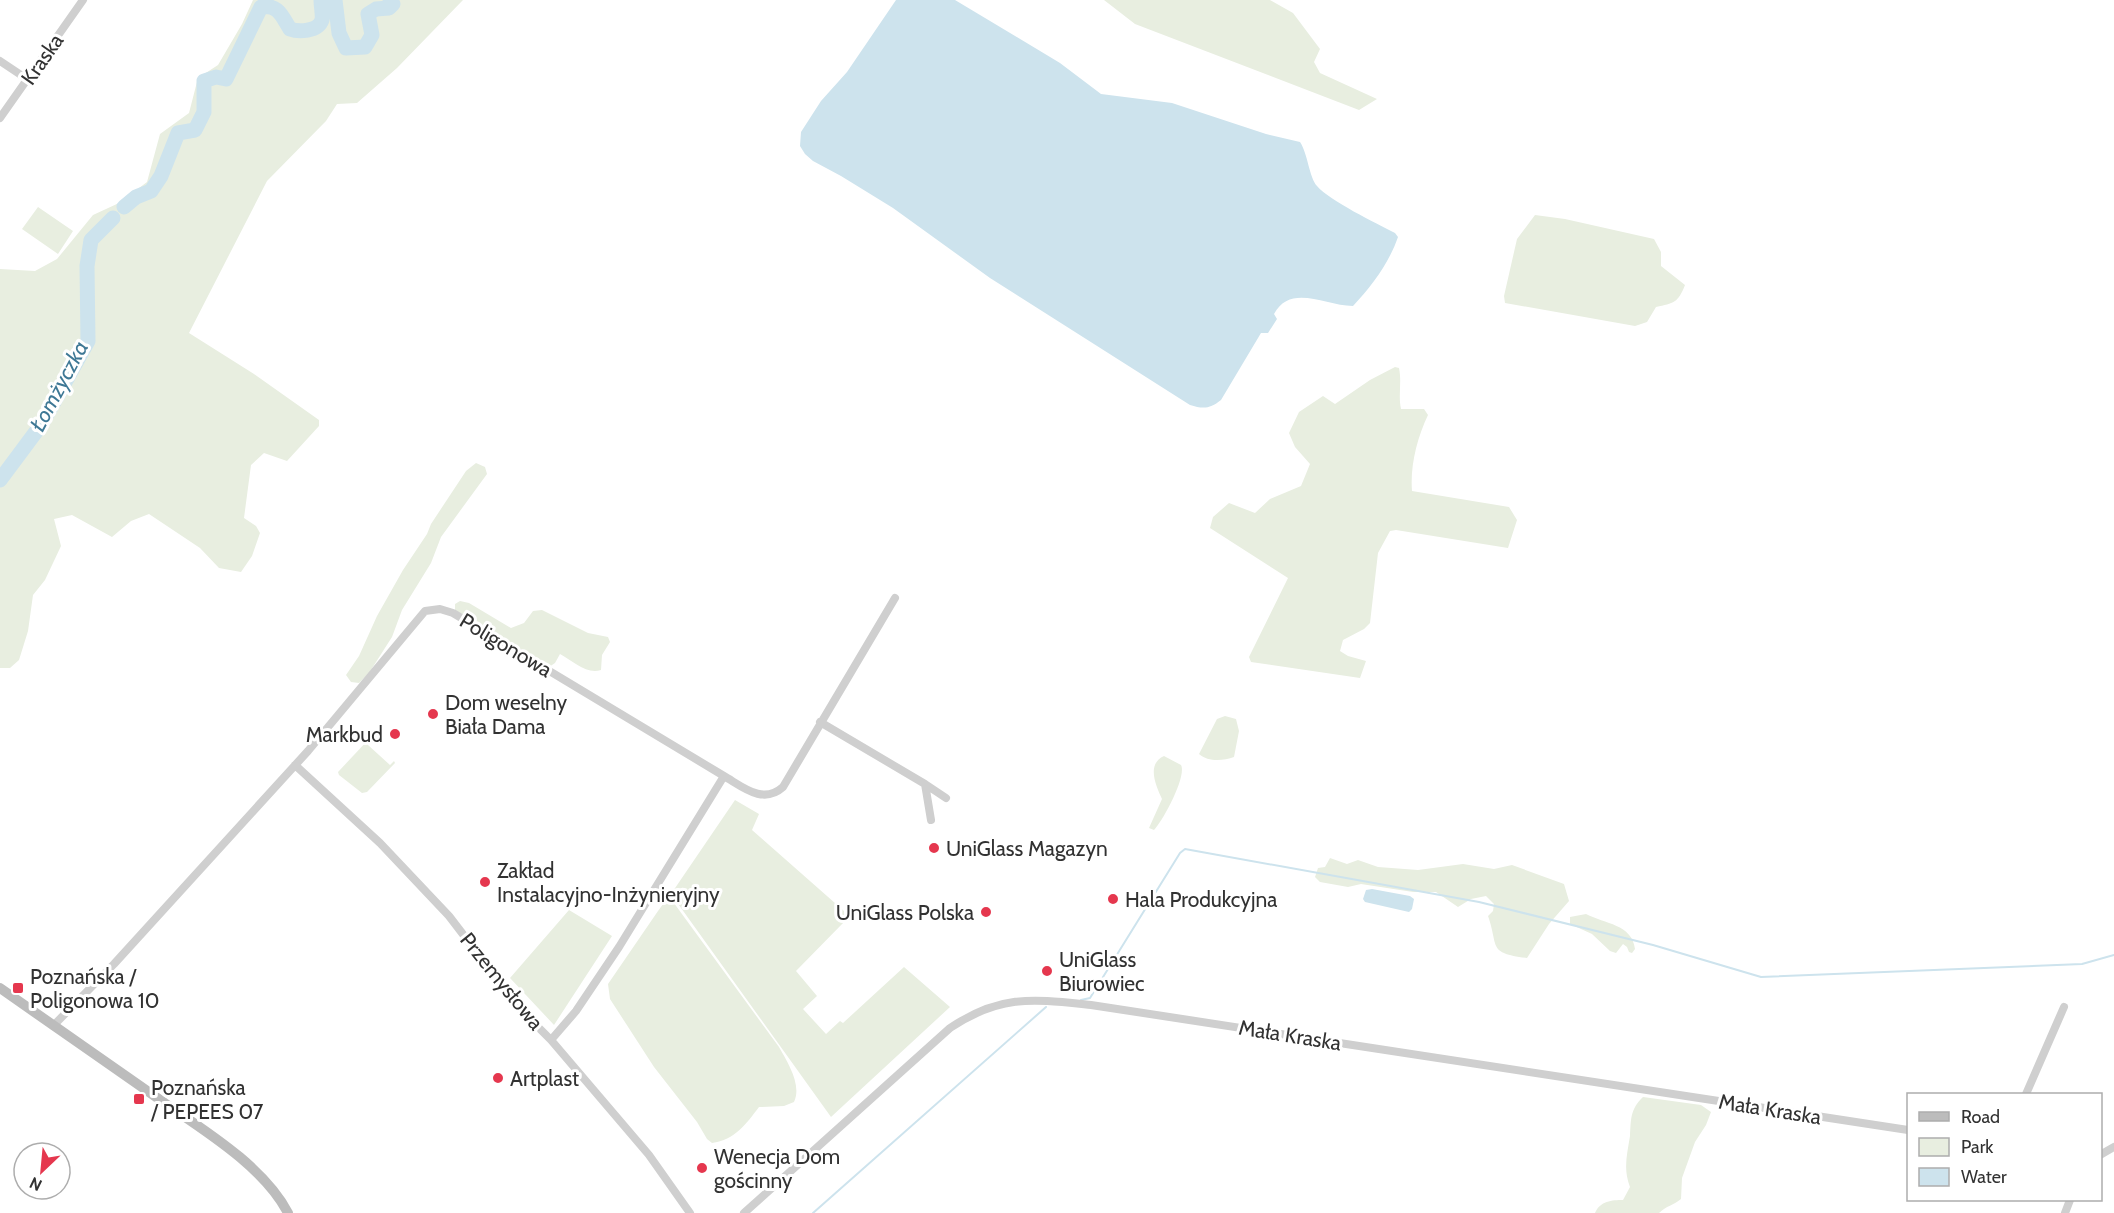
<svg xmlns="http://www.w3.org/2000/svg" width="2114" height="1213" font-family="Cabin,sans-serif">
  <rect width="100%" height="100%" fill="#fff"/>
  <path fill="#e8eee0" d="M253,0H463L397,68L357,103L337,104L326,121L267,181L189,333L254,374L319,420V426L287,461L264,453L251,465L244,518L256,526L260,533L252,556L241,572L219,568L200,548L149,514L131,521L112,537L72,515L54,519L61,546L45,580L33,595L28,631L19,660L10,668H0V269L35,271L57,259L93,215L119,203L147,182L160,134L189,113L198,78L218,65L242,24Z
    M1104,0H1270L1293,13L1320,49L1314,62L1320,73L1377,99L1359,110L1135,24Z
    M38,207L73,231L58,254L22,229Z
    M1535,215L1565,219L1654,239L1661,252V266L1685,285C1678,303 1674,303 1656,307L1647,322L1635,326L1505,303L1504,296L1517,239Z
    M1395,367L1399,368C1402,382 1398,396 1401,409H1424L1428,415C1417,438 1410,466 1412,491L1509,507L1517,520L1508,548L1396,530L1390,531L1378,553L1370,623L1364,629L1343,640L1340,651L1348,656L1366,661L1360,678L1251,662L1249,657L1288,578L1210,528L1213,517L1229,503L1255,513L1270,499L1301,486L1310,464L1295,447L1289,433L1299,412L1323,396L1335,404L1370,380Z
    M476,463L485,467L487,474L441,537L431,563L402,610L392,637L369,673L359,683L351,682L346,675L359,656L377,616L403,570L427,534L431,524L466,471Z
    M460,601L469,603L511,628L524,623L533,611L542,610L588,633L608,637L610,642L602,655L601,670C587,675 573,661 560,654L555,663L549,667L455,610V604Z
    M1225,716L1236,719L1239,731L1234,757C1223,761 1208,762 1199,754L1217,719Z
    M368,740L371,741L368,745L390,765L394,761L395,763L367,792L362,793L339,775L338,772Z
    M1164,756L1181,765C1187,776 1163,821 1154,830L1149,828L1162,799C1156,786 1146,764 1164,756Z
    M735,800L759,814L752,830L844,911L845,921L796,971L817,996L803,1009L826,1034L840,1021L843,1023L904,967L950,1007L831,1117L671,894Z
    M1330,858L1347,864L1358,860L1378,867L1418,870L1463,864L1494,869L1512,865L1564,884L1569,901L1549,924L1527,958C1487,953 1499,947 1488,916L1493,911L1494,904L1486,896L1471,899L1458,907L1436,892H1413L1361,884L1348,887L1320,882L1315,877L1318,868L1325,867Z
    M671,899L779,1047C788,1063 802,1085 794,1102L784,1106L759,1107C746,1124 735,1140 712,1143L707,1139L697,1122L654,1067L610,999L608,984L658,911L666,900Z
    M569,910L612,936L554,1025L510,978Z
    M1586,914C1605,924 1632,924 1635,949L1632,953L1629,952L1627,947L1623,944L1616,953L1610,951L1592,934L1570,924V917Z
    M1643,1097L1701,1105L1711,1112L1706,1125L1695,1142L1682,1178L1681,1199C1674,1205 1666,1206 1659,1213H1595C1600,1201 1612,1200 1623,1200L1630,1187C1623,1169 1627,1155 1630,1136C1631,1120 1630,1109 1643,1097Z"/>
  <path fill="#cde3ed" d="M896,0H955L1060,63L1101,94L1172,103L1266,134L1300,142C1308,154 1309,177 1317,186C1330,201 1376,223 1395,233L1398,237C1389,263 1372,286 1353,306C1325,306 1291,283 1274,314L1277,319L1268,333H1261L1221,400C1210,409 1203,409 1190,405L990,278L893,208L841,176L813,161L805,154L800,146L801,132L821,101L847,72Z
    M1372,889L1410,896L1414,899L1412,909L1409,912L1365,902L1363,899L1366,890Z"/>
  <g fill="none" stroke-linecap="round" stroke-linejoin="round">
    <path stroke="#cde3ed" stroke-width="2" d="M1081,1000L1090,998L1180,853L1185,849L1479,902L1653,945L1761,977L2082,964L2114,955
      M813,1213L1046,1007"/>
    <path stroke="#cde3ed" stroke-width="15" d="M335,0L339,33L346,48L365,47L372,35L368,14L376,9L389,8L393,4L390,0
      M124,207L136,197L151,191L161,176L178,133L195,130L204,112V81L216,77L226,79L261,7C279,4 282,17 290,29C298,32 318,32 322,20C323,15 321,6 321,0
      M0,480L41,425L88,341L87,266L91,240L113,218"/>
    <path stroke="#cfcfcf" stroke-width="8" d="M0,61L27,79
      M0,118L83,0
      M820,722L925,784L931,820
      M295,765L380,843L449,916L521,1010L551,1040L649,1155L690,1213
      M925,784L946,798
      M53,1026L114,964L308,751L425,611L440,609L453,613L724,776C743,787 763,805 783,787L895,598
      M551,1040L576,1011L619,947L724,776
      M2026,1094L2064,1007
      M2100,1155L2114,1147
      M744,1213L950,1028C1001,994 1033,999 1091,1005L1908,1130
      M2065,1213L2070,1200"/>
    <path stroke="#bcbcbc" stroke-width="10" d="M0,988C55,1027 111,1065 166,1104C207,1132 265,1168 288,1213"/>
  </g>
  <g fill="#e5374e" stroke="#fff" stroke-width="2">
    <circle cx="433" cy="714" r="6"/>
    <circle cx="395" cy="734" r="6"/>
    <circle cx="934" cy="848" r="6"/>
    <circle cx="485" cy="882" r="6"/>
    <circle cx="1113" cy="899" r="6"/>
    <circle cx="986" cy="912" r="6"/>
    <circle cx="1047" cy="971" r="6"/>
    <rect x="12" y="982" width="12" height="12" rx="3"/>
    <circle cx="498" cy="1078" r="6"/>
    <rect x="133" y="1093" width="12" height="12" rx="3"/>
    <circle cx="702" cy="1168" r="6"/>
  </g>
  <g text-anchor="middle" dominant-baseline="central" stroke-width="6" stroke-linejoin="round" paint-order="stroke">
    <g font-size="21" fill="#323232" stroke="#fff">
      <text transform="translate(42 59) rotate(-55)">Kraska</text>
      <text transform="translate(506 645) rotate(31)">Poligonowa</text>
      <text transform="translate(502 981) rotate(51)">Przemysłowa</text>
      <text transform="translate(1290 1035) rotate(9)">Mała Kraska</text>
      <text transform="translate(1770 1109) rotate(9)">Mała Kraska</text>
    </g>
    <g font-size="21" fill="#323232" stroke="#fff" text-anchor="start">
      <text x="445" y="702">Dom weselny<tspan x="445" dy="24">Biała Dama</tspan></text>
      <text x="383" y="734" text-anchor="end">Markbud</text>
      <text x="946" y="848">UniGlass Magazyn</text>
      <text x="497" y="870">Zakład<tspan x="497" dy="24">Instalacyjno-Inżynieryjny</tspan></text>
      <text x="1125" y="899">Hala Produkcyjna</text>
      <text x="974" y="912" text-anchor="end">UniGlass Polska</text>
      <text x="1059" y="959">UniGlass<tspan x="1059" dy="24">Biurowiec</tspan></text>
      <text x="30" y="976">Poznańska /<tspan x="30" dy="24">Poligonowa 10</tspan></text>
      <text x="510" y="1078">Artplast</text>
      <text x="151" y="1087">Poznańska<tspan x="151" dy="24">/ PEPEES 07</tspan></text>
      <text x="714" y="1156">Wenecja Dom<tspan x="714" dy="24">gościnny</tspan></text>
    </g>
    <g font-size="22" font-style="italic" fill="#3e7895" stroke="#fff">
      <text transform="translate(59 386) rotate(-62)">Łomżyczka</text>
    </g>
  </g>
  <rect x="1907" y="1093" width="195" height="108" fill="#ffffff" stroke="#adadad" stroke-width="1.5"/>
  <rect x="1919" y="1112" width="30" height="9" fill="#bcbcbc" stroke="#adadad" stroke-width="1.5"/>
  <text x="1961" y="1123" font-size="18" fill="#323232">Road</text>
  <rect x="1919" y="1138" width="30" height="18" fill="#e8eee0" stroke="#adadad" stroke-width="1.5"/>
  <text x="1961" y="1153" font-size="18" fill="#323232">Park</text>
  <rect x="1919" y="1168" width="30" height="18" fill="#cde3ed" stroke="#adadad" stroke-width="1.5"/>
  <text x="1961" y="1183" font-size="18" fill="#323232">Water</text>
  <g transform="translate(42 1171) rotate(206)"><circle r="28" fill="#ffffff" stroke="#adadad" stroke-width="1.5"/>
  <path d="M0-4.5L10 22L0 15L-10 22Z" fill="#e5374e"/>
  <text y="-9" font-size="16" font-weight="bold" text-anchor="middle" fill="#323232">N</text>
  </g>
</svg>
